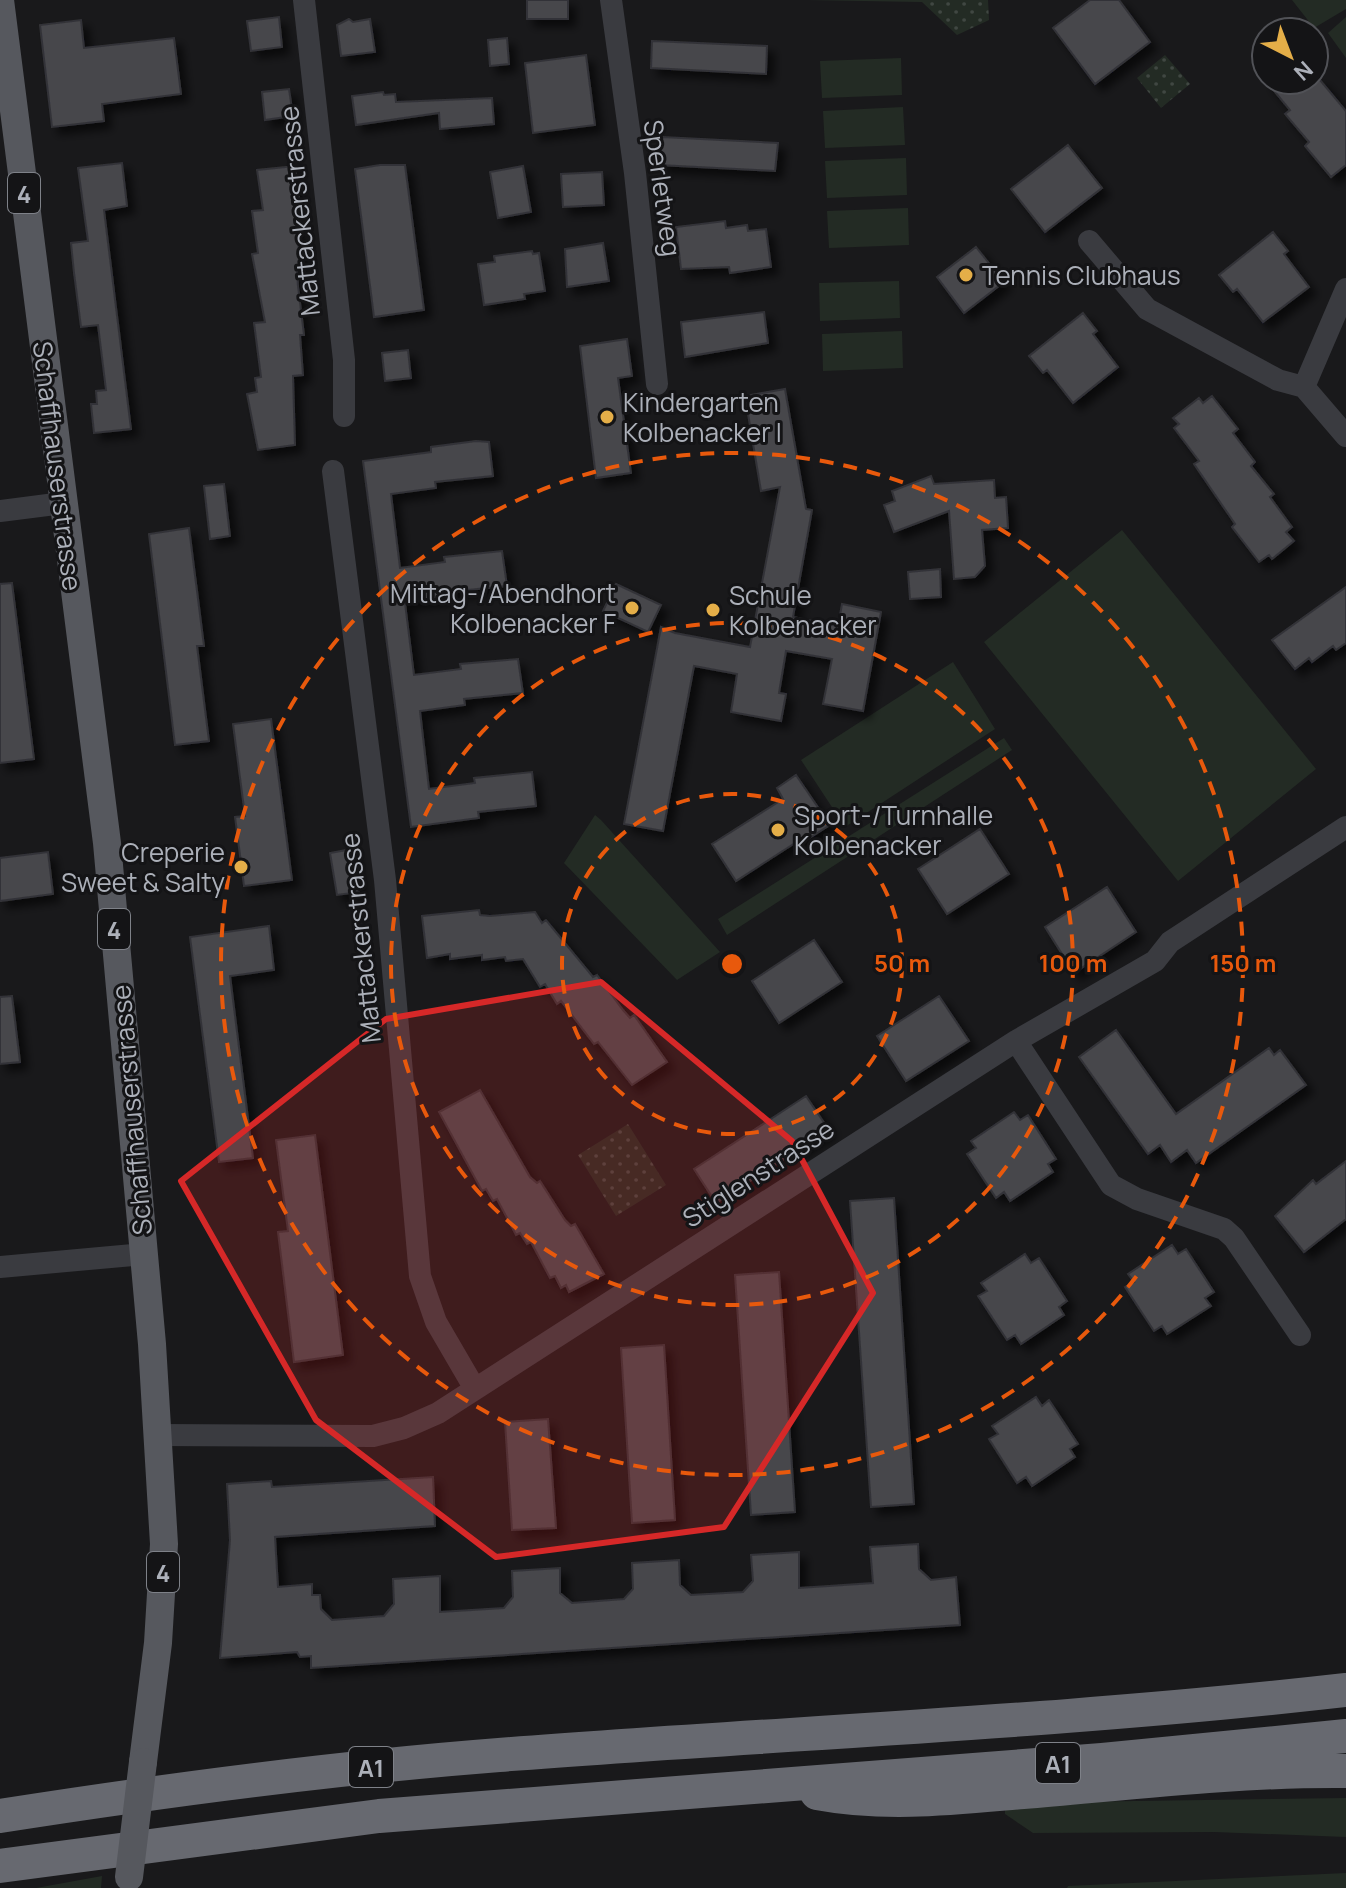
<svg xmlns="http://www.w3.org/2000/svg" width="1346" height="1888" font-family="Manrope,sans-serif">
  <defs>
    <pattern id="park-dots" width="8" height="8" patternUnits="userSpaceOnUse" patternTransform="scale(2)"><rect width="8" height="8" fill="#232b24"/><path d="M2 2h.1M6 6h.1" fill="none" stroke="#404742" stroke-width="1.8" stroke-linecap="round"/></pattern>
    <filter id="shadow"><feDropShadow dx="7" dy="7" stdDeviation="4" flood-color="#0009"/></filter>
  </defs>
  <rect width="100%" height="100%" fill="#19191b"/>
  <path fill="#232b24" d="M1292,0H1346V9L1314,28Z
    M1346,17V58L1328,33Z
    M901,58L902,95L822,98L820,61Z
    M903,107L905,145L825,148L823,111Z
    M906,158L907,195L827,198L825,161Z
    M908,208L909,245L829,248L827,211Z
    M899,281L900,318L820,321L819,283Z
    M902,331L903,368L823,371L822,334Z
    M1122,530L1316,769L1178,881L984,642Z
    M953,662L995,729L845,827L801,760Z
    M1004,738L1012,750L727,935L718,919Z
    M595,815L601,820L720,952L677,980L564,863Z
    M1346,1798V1837L1214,1832L1033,1833L1005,1814V1803Z
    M1346,1873V1888H1067L1068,1886Z
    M102,1876L101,1888H36Z"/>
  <path fill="url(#park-dots)" d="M808,0H988L989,20L957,35L922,2Z
    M1165,55L1190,84L1161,108L1137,78Z
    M628,1124L666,1185L616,1216L578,1155Z"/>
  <path fill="#46464b" stroke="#333337" stroke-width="2" filter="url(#shadow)" d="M527,0H568V19H527Z
    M1090,0H1119L1150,42L1095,84L1053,28Z
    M279,17L282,47L251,51L247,21Z
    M349,19L353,22L370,19L375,52L341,56L337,25Z
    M81,20L84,48L174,38L181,94L102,104L104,121L52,127L40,25Z
    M507,38L509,64L490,66L488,40Z
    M652,41L767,46L766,74L651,68Z
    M586,55L595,125L533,133L525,63Z
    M1265,80H1320L1346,111V165L1331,177L1305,146L1309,142L1285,114L1290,110Z
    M289,89L293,116L265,120L262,92Z
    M383,92L384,95L395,94L396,102L492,98L494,124L440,129L439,113L356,125L352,96Z
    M662,137L778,143L775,171L659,165Z
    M1068,145L1102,188L1045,232L1011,189Z
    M122,163L127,206L104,210L131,429L94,433L91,404H97L96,391L106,390L98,325L81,327L74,273L71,243L88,241L78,168Z
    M380,165H405L424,310L374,317L355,169Z
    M295,166L299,198H295V217L301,266L297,267L298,286L304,335H300L303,375L293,376L295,445L258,450L247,394L257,392L255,378L261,377L254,323L265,322L252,254L258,253L252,211L263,210L257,170Z
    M523,166L531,212L498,218L490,172Z
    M602,172L604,205L563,207L561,174Z
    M725,221L726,228L747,225L748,231L766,229L771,267L730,273L729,267L681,269L676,227Z
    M1273,232L1288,251L1284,254L1309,287L1263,322L1237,289L1233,292L1219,275Z
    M603,243L609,281L567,287L565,249Z
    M976,247L1004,282L964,313L937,277Z
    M532,251L533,254L539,253L545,291L524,294L525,299L484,305L478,264L495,262L494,256Z
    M764,312L768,343L685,357L681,322Z
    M1083,313L1097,331L1093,334L1118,367L1073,403L1047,370L1043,373L1029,356Z
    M627,339L632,376L618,378L631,473L596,478L580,346Z
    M408,350L411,378L385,381L382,353Z
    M785,389L806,509L812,510L793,617L838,626L842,604L881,612L863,711L823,704L832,659L786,651L779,693L786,694L781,721L731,712L737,674L694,666L663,831L624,824L661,627L675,633L750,647L780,487L761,491L745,396Z
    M1212,396L1238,429L1233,433L1255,462L1251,466L1274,494L1270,497L1292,527L1286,532L1294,541L1272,559L1269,555L1259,562L1232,527L1235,524L1194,464L1199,461L1174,428L1179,424L1173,418L1199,398L1203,403Z
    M476,441L489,442L493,476L435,482L436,488L391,494L400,568L445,562L444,557L502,551L507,586L449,592V597L405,603L414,675L461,669L460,664L518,659L523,693L464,699L465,705L420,711L429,789L475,783L474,778L532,772L536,806L478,812L479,818L411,827L363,461L431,452V447Z
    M931,476L934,484L994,480L995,498L1006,497L1008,528L982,530L985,566L975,577L954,579L949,511L894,532L884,505L895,501L892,491Z
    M224,484L230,536L210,539L204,486Z
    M189,528L204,646H197L209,741L175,745L149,534Z
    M940,569L941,597L910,599L908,572Z
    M12,583L34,759L0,763V584Z
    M616,584L661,605L648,632L603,611Z
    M1346,587V643L1336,650L1333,646L1312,662L1309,658L1295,669L1272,640Z
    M271,719L292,880L244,886L235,817L245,816L233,724Z
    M796,775L830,825L808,839L806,836L736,881L712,844L783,799L777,788Z
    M980,829L1009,874L947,914L918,869Z
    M352,849L359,892L337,895L330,853Z
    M48,852L53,894L0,901V858Z
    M1107,887L1136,932L1074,973L1045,927Z
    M479,910L480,915L490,916L535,912L542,923L546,920L593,977L597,975L623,1010L630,1018L634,1015L667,1062L632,1085L598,1042L594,1044L561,1001L557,1004L545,984L540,987L523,959L506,961L505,957L482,960V955L450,959V954L427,958L422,916Z
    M269,926L274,970L230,976L253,1158L219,1162L190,937Z
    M814,940L842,982L779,1023L752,981Z
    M12,996L20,1062L0,1064V997Z
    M939,996L969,1041L906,1081L877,1036Z
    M1116,1030L1176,1114L1269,1048L1274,1055L1280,1050L1306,1085L1196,1163L1187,1150L1171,1162L1160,1145L1148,1154L1079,1057Z
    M480,1090L530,1177L537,1183L540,1181L565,1220L571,1226L575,1224L604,1274L569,1292L566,1285L561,1288L555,1276L550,1278L531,1242L527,1244L520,1233L516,1235L497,1199L493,1201L486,1189L482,1191L439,1112Z
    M806,1096L829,1130L716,1203L694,1169Z
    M1014,1112L1020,1120L1028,1115L1056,1159L1048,1164L1053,1172L1010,1201L1004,1192L996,1198L967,1154L976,1148L971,1141Z
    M315,1135L343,1355L294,1362L278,1232L288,1231L276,1140Z
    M1346,1161V1219L1304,1252L1275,1216L1313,1180L1316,1184Z
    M894,1198L914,1504L871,1507L850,1201Z
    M1172,1245L1178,1254L1186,1249L1214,1292L1205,1298L1211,1306L1167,1334L1162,1326L1154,1331L1125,1287L1134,1282L1128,1274Z
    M1025,1254L1031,1263L1039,1258L1067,1301L1059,1307L1064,1315L1021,1344L1015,1335L1007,1340L978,1296L987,1291L981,1283Z
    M779,1272L795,1512L751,1515L735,1275Z
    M664,1345L675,1520L632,1523L621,1348Z
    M1036,1397L1042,1406L1049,1400L1078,1444L1070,1449L1075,1457L1032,1486L1026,1477L1017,1483L989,1439L998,1434L992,1426Z
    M548,1419L556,1528L512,1530L505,1422Z
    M433,1477L435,1526L275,1537L278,1587L312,1584V1595H320L321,1609L332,1620L384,1616L394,1604L393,1579L440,1576V1612L504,1608L513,1597L512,1571L560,1568V1593L572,1603L624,1599L633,1589L632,1563L679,1560L680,1585L691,1595L743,1592L753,1581L751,1555L799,1552V1588L873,1583L870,1547L918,1544L919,1569L931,1580L956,1577L960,1625L311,1668V1656L300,1657L297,1652L220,1658L230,1540L227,1484L271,1481L272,1487Z"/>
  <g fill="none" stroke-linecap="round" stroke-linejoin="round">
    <path stroke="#3a3b40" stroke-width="22" d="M304,0L344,360V416
      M611,0L635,173L657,384
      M1089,241L1147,309L1278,380L1304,387L1346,436
      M1304,387L1346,289
      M333,471L385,880L420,1276L436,1322L475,1389
      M0,511L63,503
      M1016,1041L1111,1185L1137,1199L1224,1229L1234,1238L1300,1335
      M0,1267L144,1254
      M158,1435L373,1436L404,1428L438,1413L1016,1041L1155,961L1170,942L1346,827"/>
    <path stroke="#56585e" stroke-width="28" d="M0,0L107,843L152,1344L164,1544L158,1643L143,1762"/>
    <path stroke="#676970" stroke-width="34" d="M817,1793C886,1806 954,1798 1023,1792C1130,1783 1238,1770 1346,1771
      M0,1816C166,1790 332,1768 499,1755C781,1733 1065,1722 1346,1690
      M0,1866L379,1816L1102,1760L1346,1736"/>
    <path stroke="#56585e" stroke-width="28" d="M129,1877L143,1762"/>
  </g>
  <path fill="#d62828" fill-opacity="0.2" stroke="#d62828" stroke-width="6" stroke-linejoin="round" d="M601,982L792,1141L873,1293L724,1527L496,1557L316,1420L181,1181L386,1019Z"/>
  <g fill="none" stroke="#e8590c" stroke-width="4" stroke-dasharray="14 10">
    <circle cx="732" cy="964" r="170"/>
    <circle cx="732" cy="964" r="341"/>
    <circle cx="732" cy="964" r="511"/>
  </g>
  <g fill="#e4ae48" stroke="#141416" stroke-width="3">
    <circle cx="966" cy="275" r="8"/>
    <circle cx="607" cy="417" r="8"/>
    <circle cx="632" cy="608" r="8"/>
    <circle cx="713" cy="610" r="8"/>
    <circle cx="778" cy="830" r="8"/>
    <circle cx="241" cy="867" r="8"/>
  </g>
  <g text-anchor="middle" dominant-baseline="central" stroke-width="6" stroke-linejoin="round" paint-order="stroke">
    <g fill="#141416" stroke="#7e8188" stroke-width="2">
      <rect x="8" y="173" width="32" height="40" rx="6"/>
      <rect x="98" y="909" width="32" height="40" rx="6"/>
      <rect x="147" y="1552" width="32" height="40" rx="6"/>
      <rect x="1036" y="1743" width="44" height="40" rx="6"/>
      <rect x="349" y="1747" width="44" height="40" rx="6"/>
    </g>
    <g font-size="24" font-weight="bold" fill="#acb0b9">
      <text x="24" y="193">4</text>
      <text x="114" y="929">4</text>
      <text x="163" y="1572">4</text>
      <text x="1058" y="1763">A1</text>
      <text x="371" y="1767">A1</text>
    </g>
    <g font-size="26" fill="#acb0b9" stroke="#141416">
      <text transform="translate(663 188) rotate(82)">Sperletweg</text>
      <text transform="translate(299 211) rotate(-96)">Mattackerstrasse</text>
      <text transform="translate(58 466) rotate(83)">Schaffhauserstrasse</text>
      <text transform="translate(360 938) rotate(-96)">Mattackerstrasse</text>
      <text transform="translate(131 1110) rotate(-95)">Schaffhauserstrasse</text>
      <text transform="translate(758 1173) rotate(-33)">Stiglenstrasse</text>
    </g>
    <g font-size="26" fill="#acb0b9" stroke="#141416" text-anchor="start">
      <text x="982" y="275">Tennis Clubhaus</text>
      <text x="623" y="402">Kindergarten<tspan x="623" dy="30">Kolbenacker I</tspan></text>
      <text x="616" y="593" text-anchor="end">Mittag-/Abendhort<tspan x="616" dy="30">Kolbenacker F</tspan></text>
      <text x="729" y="595">Schule<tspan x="729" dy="30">Kolbenacker</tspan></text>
      <text x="794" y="815">Sport-/Turnhalle<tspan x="794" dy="30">Kolbenacker</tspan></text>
      <text x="225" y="852" text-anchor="end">Creperie<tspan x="225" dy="30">Sweet &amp; Salty</tspan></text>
    </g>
  </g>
  <circle cx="732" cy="964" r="12" fill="#e8590c" stroke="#141416" stroke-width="4"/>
  <g font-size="24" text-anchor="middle" font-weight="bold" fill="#e8590c" stroke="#141416" stroke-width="6" stroke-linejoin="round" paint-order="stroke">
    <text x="902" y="972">50 m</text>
    <text x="1073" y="972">100 m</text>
    <text x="1243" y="972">150 m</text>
  </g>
  <g transform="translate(1290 56) rotate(138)"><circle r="38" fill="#141416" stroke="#515257" stroke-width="2"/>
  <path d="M0-6L14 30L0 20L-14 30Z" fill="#e4ae48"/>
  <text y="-12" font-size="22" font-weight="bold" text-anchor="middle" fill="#acb0b9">N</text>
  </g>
</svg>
